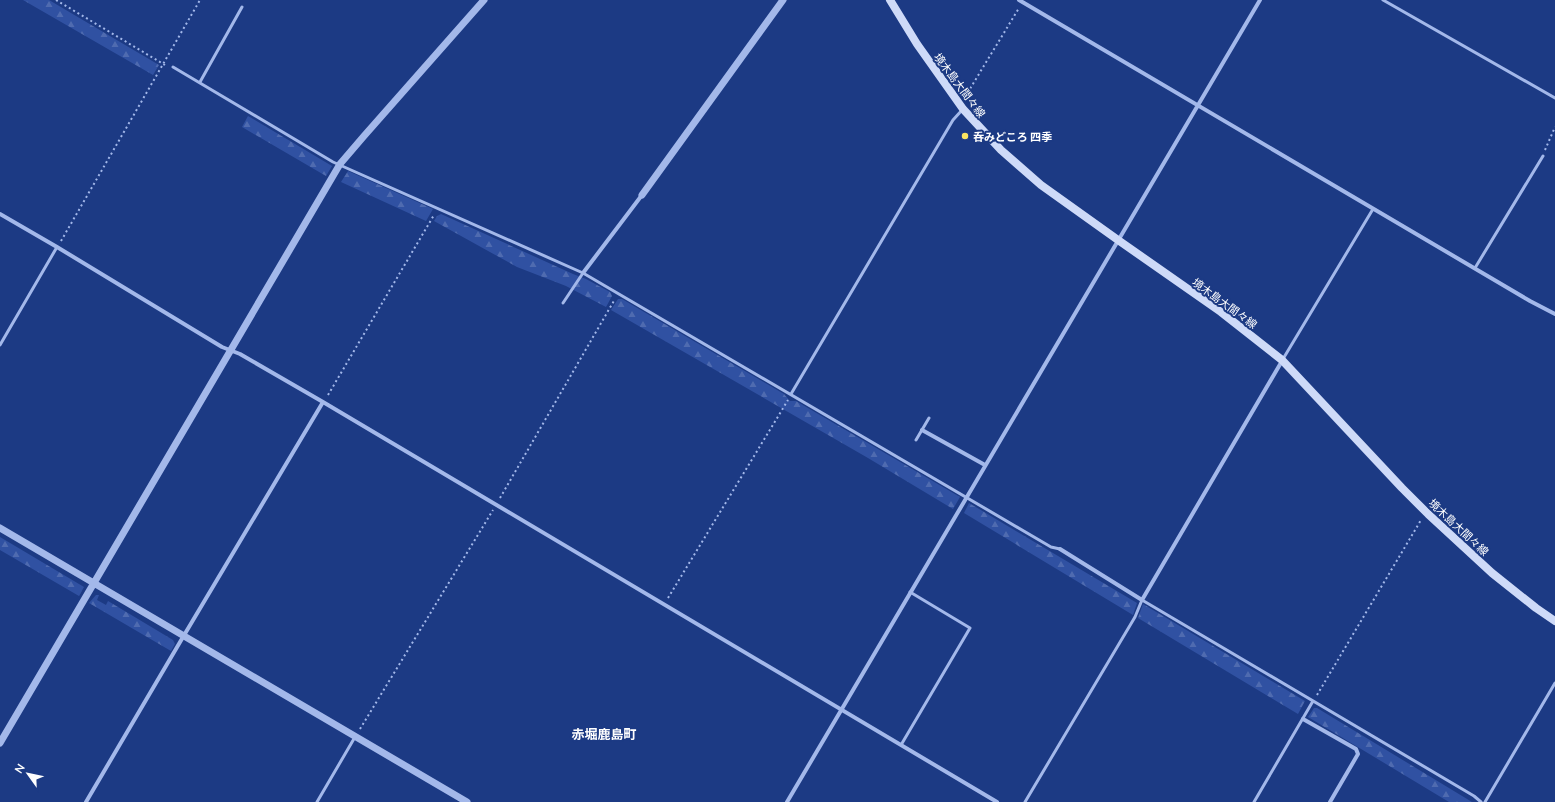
<svg xmlns="http://www.w3.org/2000/svg" width="1555" height="802" font-family="Lato,'Noto Sans JP',sans-serif">
  <defs>
    <pattern id="forest-firs" width="22" height="20" patternUnits="userSpaceOnUse"><rect width="22" height="20" fill="#3051a2"/><path d="M5 1l3.5 6h-7zM16 11l3.5 6h-7z" fill="#4f6bb0"/></pattern>
  </defs>
  <rect width="100%" height="100%" fill="#1c3a84"/>
  <path fill="url(#forest-firs)" d="M23,0H49L159,65L153,75Z
    M248,116L332,166L326,176L242,127Z
    M348,171L433,209L426,221L341,182Z
    M441,214L573,274L586,279L610,292L612,296L606,307L566,286L517,267L434,221L437,216Z
    M618,299H622L784,394L790,401H796L960,497L953,509L868,458L611,310Z
    M969,503L1137,603L1133,615L964,513Z
    M0,537L84,587L79,596L0,550Z
    M96,595H99L97,600L106,605L108,601L173,640L175,644L171,651L89,603Z
    M1143,604L1305,701L1298,714L1138,618Z
    M1314,708H1317L1472,802H1449L1308,717Z"/>
  <g fill="none" stroke-linecap="round" stroke-linejoin="round">
    <path stroke="#a3b8ea" stroke-width="2" stroke-dasharray="2 3" stroke-linecap="butt" d="M56,0L165,65
      M965,97L1019,8
      M1545,150L1555,127
      M61,241L200,0
      M328,395L434,215
      M500,498L615,299
      M668,598L788,400
      M1317,695L1421,520
      M360,729L493,510"/>
    <path stroke="#a3b8ea" stroke-width="3" d="M1383,0L1555,98
      M173,67L333,162L583,273L1051,547L1060,549
      M200,82L242,7
      M1475,268L1543,156
      M563,303L583,273
      M0,345L57,247
      M1283,359L1373,209
      M791,394L953,120L963,109
      M916,440L929,418
      M901,745L970,628L910,592
      M317,802L355,737
      M1025,802L1135,617L1142,600L1474,796L1481,802
      M1254,802L1313,701
      M1485,802L1555,683"/>
    <path stroke="#a3b8ea" stroke-width="4" d="M1019,0L1530,301L1555,314
      M0,214L57,247L222,347L240,354L323,402L997,802
      M583,273L642,195
      M922,430L985,465
      M1060,549L1142,600L1282,361
      M1303,719L1356,749L1358,754L1330,802
      M86,802L183,637L323,402
      M787,802L1260,0"/>
    <path stroke="#a3b8ea" stroke-width="7" d="M642,195L783,0
      M0,528L467,802
      M0,743L340,164L364,136L484,0"/>
    <path stroke="#cedaf8" stroke-width="8" d="M890,0L917,44L963,109L1001,150L1041,185L1118,240L1221,312L1282,360L1402,488L1428,514L1492,573L1536,608L1555,621"/>
  </g>
  <circle fill="#fbe561" stroke="#1c3a84" stroke-width="1.5" cx="965" cy="136" r="4"/>
  <g text-anchor="middle" dominant-baseline="central" stroke-width="4" stroke-linejoin="round" paint-order="stroke">
    <g font-size="11" fill="#fff" stroke="#1c3a84">
      <text transform="translate(960 85) rotate(53)">境木島大間々線</text>
      <text transform="translate(1225 303) rotate(36)">境木島大間々線</text>
      <text transform="translate(1459 527) rotate(43)">境木島大間々線</text>
    </g>
    <g font-size="11" font-weight="bold" fill="#fff" stroke="#1c3a84" text-anchor="start">
      <text x="973" y="136">呑みどころ 四季</text>
    </g>
    <g font-size="13" font-weight="bold" fill="#fff" stroke="#1c3a84">
      <text x="604" y="734">赤堀鹿島町</text>
    </g>
  </g>
  <g transform="translate(28 774) rotate(303)" stroke="#1c3a84" stroke-width="3" paint-order="stroke">
  <path d="M0-3L7 15L0 10L-7 15Z" fill="#ffffff"/>
  <text y="-6" font-size="11" font-weight="bold" text-anchor="middle" fill="#ffffff">N</text>
  </g>
</svg>
